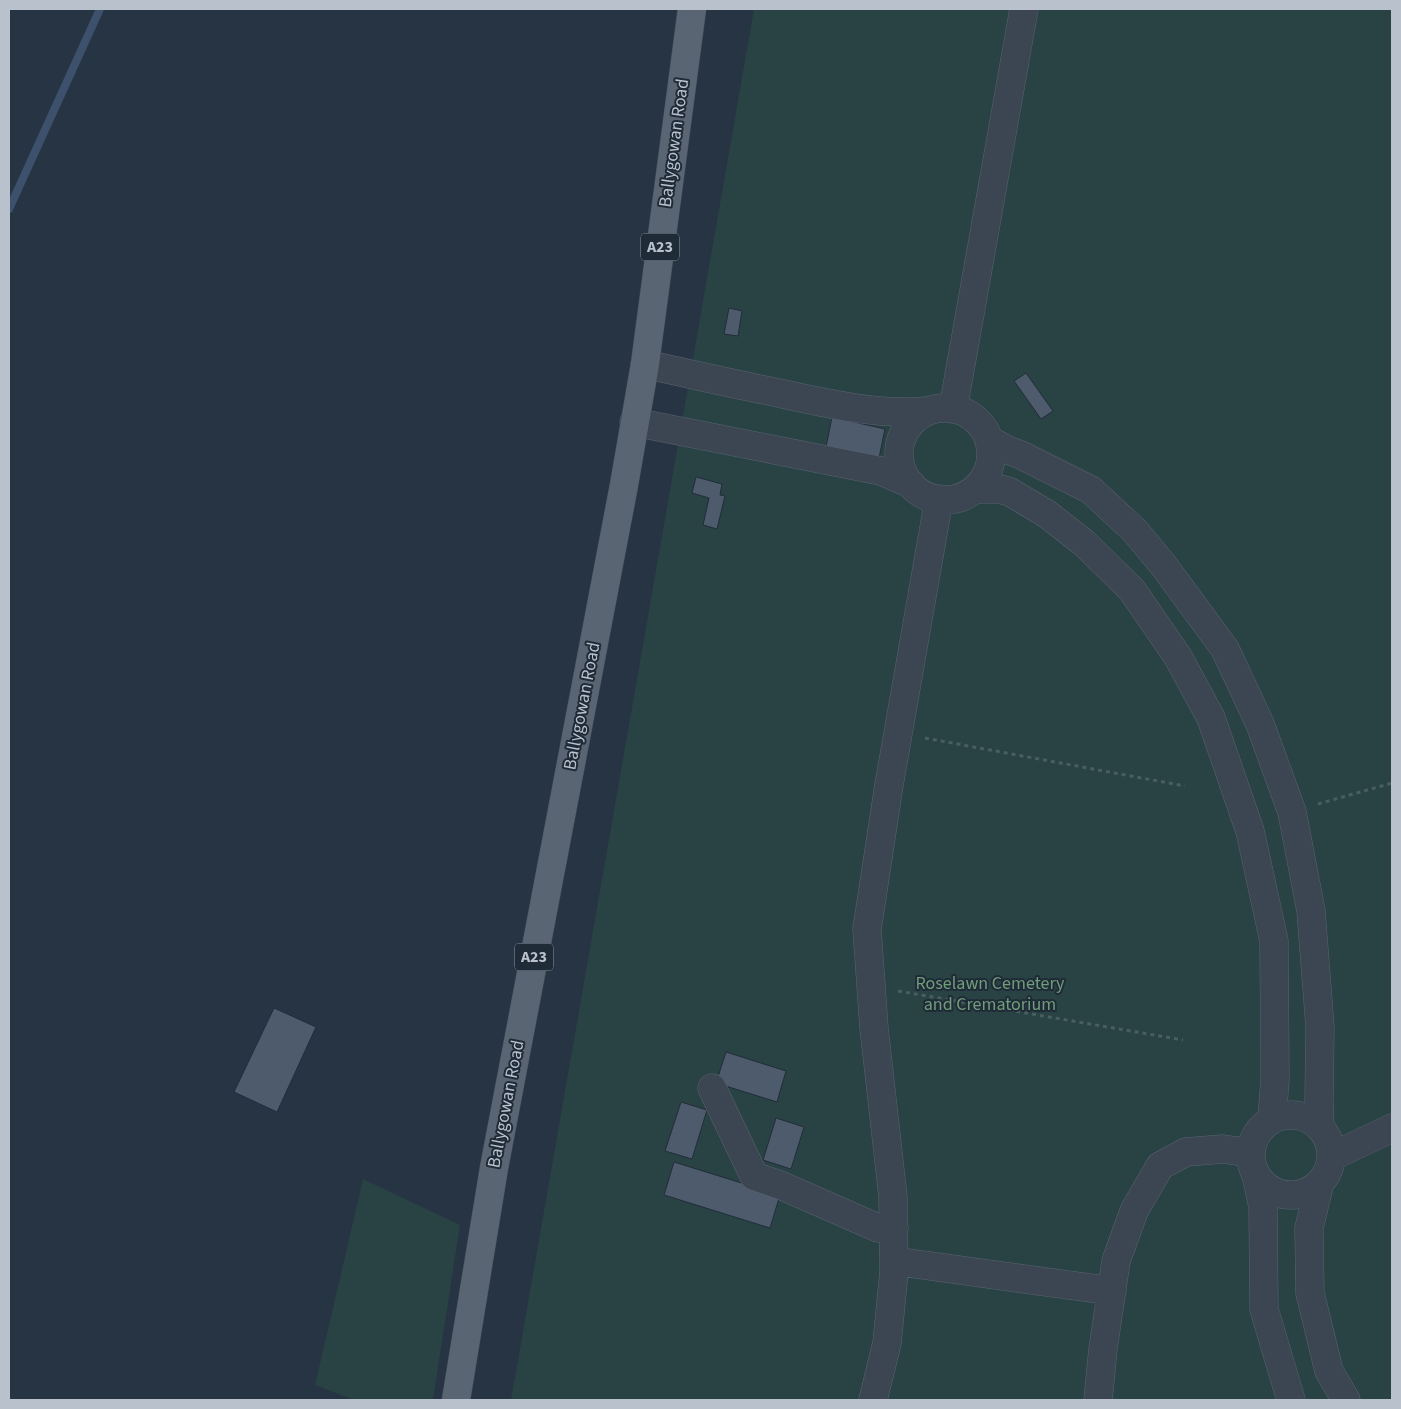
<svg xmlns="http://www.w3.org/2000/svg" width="1401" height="1409" font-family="'Source Sans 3',sans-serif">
  <rect width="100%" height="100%" fill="#273443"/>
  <path fill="#294244" d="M754,9H1392V1400H511Z
    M363,1179L460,1225L433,1400H354L315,1385Z"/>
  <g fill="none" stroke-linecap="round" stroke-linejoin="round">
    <path stroke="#3d516c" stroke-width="8" d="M9,209L100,9"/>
  </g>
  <path fill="#4e5b6c" stroke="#222d3a" d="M729,308L742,311L738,336L724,334Z
    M1026,373L1053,411L1041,419L1014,381Z
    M832,417L885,429L878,463L826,447Z
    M696,477L722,484L720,495L725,496L717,529L703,525L709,498L692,493Z
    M274,1008L316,1027L277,1112L234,1092Z
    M726,1052L786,1071L777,1102L716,1083Z
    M681,1102L707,1110L692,1159L665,1151Z
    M776,1118L804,1127L791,1169L763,1160Z
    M674,1162L780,1195L770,1228L664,1195Z"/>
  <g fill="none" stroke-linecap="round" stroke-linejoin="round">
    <g stroke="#5a6470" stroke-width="29">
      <path id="minor" d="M645,364C689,374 734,384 779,393C823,403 882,416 927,411
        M899 454a46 46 0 1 1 92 0a46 46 0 1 1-92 0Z
        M953,409L1024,9
        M634,422L881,471L911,484
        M989,440L1005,449L1021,455L1091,490L1135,531L1164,566L1225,649L1260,724L1292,812L1311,911L1320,1027L1319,1101L1320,1128
        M975,489H1000L1010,492L1047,514L1084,543L1132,590L1178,657L1211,718L1250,831L1274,941L1275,1079L1272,1119
        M712,1088L754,1176L780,1185L878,1228H894
        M1251 1155a40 40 0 1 1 80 0a40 40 0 1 1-80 0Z
        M1331,1157L1392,1128
        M1256,1175L1263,1207L1264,1309L1291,1400
        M1320,1182L1309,1228L1310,1293L1329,1371L1346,1400
        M894,1261L1112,1291
        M873,1400L887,1343L894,1272L893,1197L874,1028L867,929L889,785L939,499
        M1098,1400L1103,1349L1116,1261L1134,1211L1160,1166L1186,1152L1223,1149L1251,1153"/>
    </g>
    <g stroke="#454f5c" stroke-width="29">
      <path id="major" d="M456,1400L494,1168L624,485L645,364L692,9"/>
    </g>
    <path stroke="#485e61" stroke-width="3" stroke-dasharray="4 4" stroke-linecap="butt" d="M925,738L1185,786
      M1318,804L1392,783
      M898,991L1183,1040"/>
    <use href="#minor" stroke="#3c4653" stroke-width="28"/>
    <use href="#major" stroke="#5a6573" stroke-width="28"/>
  </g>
  <g text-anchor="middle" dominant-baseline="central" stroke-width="4" stroke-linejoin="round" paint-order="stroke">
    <g fill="#202b38" stroke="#8b94a0" stroke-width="1">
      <rect x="641" y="233.5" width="38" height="27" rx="4"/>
      <rect x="515" y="943.5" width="38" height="27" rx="4"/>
    </g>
    <g font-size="16" font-weight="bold" fill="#b9c1cd">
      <text x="660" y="247">A23</text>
      <text x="534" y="957">A23</text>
    </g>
    <g font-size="18" fill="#b9c1cd" stroke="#202b38">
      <text transform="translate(674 143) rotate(-82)">Ballygowan Road</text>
      <text transform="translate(582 706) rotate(-79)">Ballygowan Road</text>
      <text transform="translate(506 1104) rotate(-79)">Ballygowan Road</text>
    </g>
    <g font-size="18" fill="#709d7a" stroke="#202b38">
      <text x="990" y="983">Roselawn Cemetery<tspan x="990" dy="21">and Crematorium</tspan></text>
    </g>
  </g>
  <rect width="1401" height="1409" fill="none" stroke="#b9c1cd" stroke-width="20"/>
</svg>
